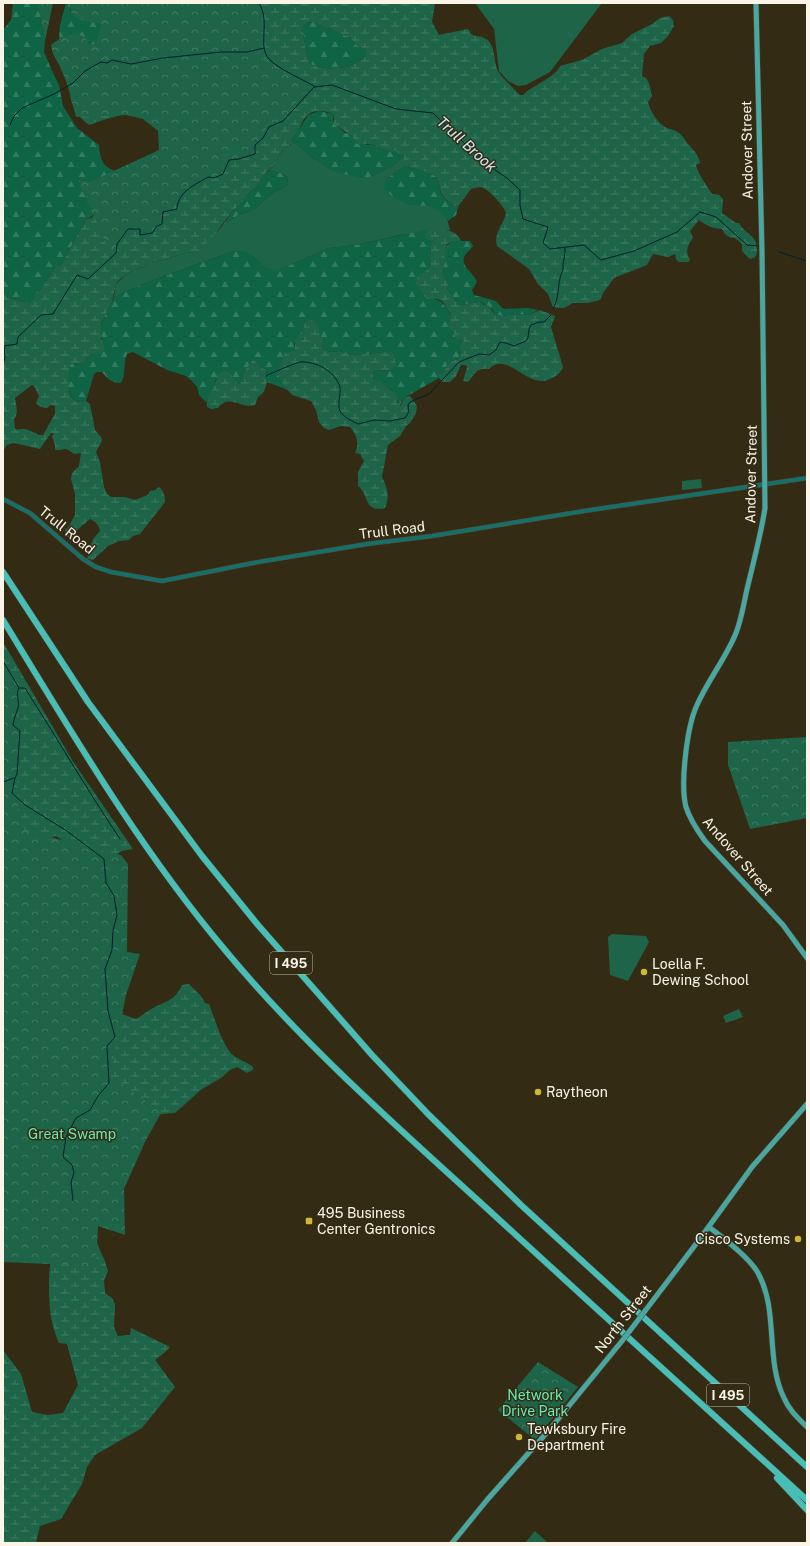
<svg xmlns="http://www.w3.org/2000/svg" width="810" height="1546" font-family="'Public Sans',sans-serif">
  <defs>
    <pattern id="forest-firs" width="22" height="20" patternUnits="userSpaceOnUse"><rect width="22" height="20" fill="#0f6445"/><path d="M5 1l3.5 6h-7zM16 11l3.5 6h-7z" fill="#337b60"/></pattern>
    <pattern id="wetland-marsh" width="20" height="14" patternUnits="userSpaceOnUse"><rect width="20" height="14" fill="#1e6448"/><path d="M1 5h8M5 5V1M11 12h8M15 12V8" fill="none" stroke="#407b62"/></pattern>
    <pattern id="park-crowns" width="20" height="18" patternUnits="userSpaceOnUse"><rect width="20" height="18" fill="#1e6448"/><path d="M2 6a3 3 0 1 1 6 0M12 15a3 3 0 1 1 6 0" fill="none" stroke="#407b62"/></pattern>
  </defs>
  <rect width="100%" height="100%" fill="#342b15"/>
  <path fill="#1e6448" d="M475,3H602L550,72L526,85L518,86L508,81L499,71L494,29Z
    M294,142L314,159L370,177L390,167L405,156V166L386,179L406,204C427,205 446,204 450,230L401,235L356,245L329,248L279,270H273L264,267L255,258L234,251L151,281L114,297L116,284L128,273L146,266L150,262L165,260L187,252L193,253L216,233L223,225L238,215L253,210L274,192L283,188L288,184L287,177L282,173L269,171L274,165L283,150Z
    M701,479L702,488L682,490V481Z
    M612,934L646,936L649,942L628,981L610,975L608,937Z"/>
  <path fill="url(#forest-firs)" d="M13,3H45L50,17L45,40L44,52L53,73L59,85L63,106L77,128L99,145C100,158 102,167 116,171C110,185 102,215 86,219L64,260L60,266H56C47,279 40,293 29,303L9,298L4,294L3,289V30L11,20Z
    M66,3H70V11L103,24L158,53L59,42L60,25Z
    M314,22L322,27L331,29L339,34L348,36L358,46L365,49L368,53C352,70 331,72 310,64C305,54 305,41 302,29L306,23Z
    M319,111L333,114V123L345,133L351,134L355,138L367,145L372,144L389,152L396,151L404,154L405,156L390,167L370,177L360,178L332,171L306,153L291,139L294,133L300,128L308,115Z
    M405,166C412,169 433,172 437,178C440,182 439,186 440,190C442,198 449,201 455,206L459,205L456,215L448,221C434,201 425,208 406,204C397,201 390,194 383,188L386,179Z
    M269,171L282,173L287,177L288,184L283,188L274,192L253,210L238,215L223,225L233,210L239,206L246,196L258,185L263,176Z
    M430,229L425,233L433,241L431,245L429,268L425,272L420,288L422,293L431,299C442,298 445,307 451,315L448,322L460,340L464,341L460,352L461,355L458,359L449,362L443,373L439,374V378L404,398L398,408V401L392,390L385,387L373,378L374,371L391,370L394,361V354L391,351L367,354L352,355L340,351L331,352L324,350L321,342L320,334L308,319V321H305L302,333L294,345V350L283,358L278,374L288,390L267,382L266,370L259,366L246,369L239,384L233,378L216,379L212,392L206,402L199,395L197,387L192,381L186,376L167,370L133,352L127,354C123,363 126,374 121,383C111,383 108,379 102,372H97L94,374L86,401L76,402C72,399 67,388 67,381C67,375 70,370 70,365L73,363L83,364L90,354L96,353L104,344C94,323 108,315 114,297L151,281L234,251C237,251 242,251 244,251C259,256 261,270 279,270L329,248L356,245Z
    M452,241H470L473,246C471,250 466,252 464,257C461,267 474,273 477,282L472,290L474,295L496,301L501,307L505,309L528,308L538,310L529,315L515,314L503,316L495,315L492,309L479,301L475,303L470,302L467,304L459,305L447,289L449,284L440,273C442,262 443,247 452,241Z"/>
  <path fill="url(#wetland-marsh)" fill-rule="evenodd" d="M70,3H435L432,22L439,35L468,29L472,35C476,36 480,36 484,38C495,42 494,60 497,69C499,75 515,90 520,95H523C533,85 556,77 560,66L582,60L602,49L622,43L632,34L652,24L660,18L669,16L673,20L674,26L668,36L661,43L650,46L644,54L642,76C650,78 650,89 652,96L648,102C650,111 658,123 665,127C668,129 672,129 674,130C682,134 683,137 687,143C693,150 698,153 700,163L696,165C699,176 706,184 712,194L719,195L723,199L722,213L736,223H739C746,236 758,234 757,252C756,257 755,258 750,259L742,251V244L735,238C729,238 725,235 722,229C714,229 705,225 699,220L690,231L693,238C687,246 685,251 690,260L688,262H679L676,259L675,254L668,257L653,254L647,265L614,278L603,293L601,299L597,301L587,303H573L564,308H558L553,307L548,294L538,284L529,269L497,246C493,233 504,224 506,213C504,206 489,189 481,187C478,187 474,188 471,189L459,205L455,206C449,201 443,198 440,190C439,186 440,182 437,178C433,172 412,169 405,166L404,154H399L396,151L389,152L372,144H356C354,133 341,131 333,123L334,120L333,114C326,111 314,109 308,115C303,118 302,124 299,129C296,133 294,134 291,139L294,142L283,150L274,165L263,176L258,185L246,196L239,206L233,210L216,233L198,252L193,253L187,252L165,260L150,262L146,266L128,273L119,280L116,284L112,302L101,323V338L104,344V351L101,354H90L83,364L73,363L70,365C69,378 64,392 76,402L86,401L90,404L95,430L101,437L102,441L96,452L100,462L104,487L107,494L111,497H125L135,500L148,495L150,491L155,490L159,487C164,491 165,496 165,502L140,534L133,536L129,540L119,541L108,546L93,560L87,559L93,539L100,531C99,525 96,522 90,519L69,537H66L65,530L69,526L75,515V494L71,479L72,473L79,466L81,453L74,454C63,445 65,451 55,450V445L52,436L54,433H51L40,449L14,443L7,445L3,451V289L4,294L9,298L29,303C40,293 47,279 56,266H60L64,260L86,219L91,218L164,166L162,121L125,114L103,120L89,125C78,117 70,105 70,92L97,49L103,24C87,21 69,22 70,3ZM314,22L322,27L331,29L339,34L348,36L358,46L365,49L368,53C353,70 330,72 310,64C305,54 305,41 302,29L306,23ZM32,385L34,386L39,396L36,403L40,407L47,408L51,405L55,406V414L43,435H38L36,433C32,433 29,429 24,429C20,429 19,430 15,429L14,419C19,413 16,406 15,398Z
    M430,229C441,230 456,228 461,241H452L447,244L444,256L446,261L441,273L449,284L447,289L459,305L467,304L470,302L475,303L479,301L484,305H488L495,315L503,316L515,314L529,315L540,310L555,316L551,327L563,367C561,372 557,376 552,378C549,379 546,381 543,381C523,382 506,352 489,369C476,368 476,373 468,382L463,381L467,367L466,365H461L456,376L450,382H442L439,378V374L443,373L449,362L458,359L461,355L460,346L464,341L455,338V333L449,328L448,322L451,315L442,301L437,299H427C422,294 420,288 416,284L415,280L429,268L431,245L433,241L425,238V233Z
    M308,319C321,321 320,340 324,350L331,352L340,351L352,355L367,354L391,351L394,354L396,365L391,370L374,371L373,378L397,394L398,407L401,405L404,398L410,396L417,406L416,413L410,423L406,426L400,436L388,445L382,477C387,486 390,498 385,508C363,513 370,495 358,486V472L364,461L360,454L355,453C360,443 356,434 350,427L341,426L329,430L324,428L319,422L316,410L311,401L292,395L284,386L278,374V370L285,353L294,350L296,340L302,333L305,321H308Z
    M253,359L259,366L266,370L267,382L264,392L258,397L255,405C240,409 229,393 218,408L211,409L207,407C206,400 208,398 211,392C216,384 215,376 224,371L229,372L239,384L246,369Z
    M3,642L74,763L133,849L122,851L110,858L70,845L56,836L42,841L3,996Z
    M189,984L201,996L205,1003L209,1004C215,1019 222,1046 234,1056C240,1060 247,1062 253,1067V1070L247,1073L237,1067L230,1070L221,1078L202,1089L175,1113L161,1114L154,1119L102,1188L96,1241L104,1259L108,1271L104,1280L105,1293L112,1298L115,1304L114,1327L118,1336L130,1335L131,1328L170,1347L164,1353L155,1360L175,1387L142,1428L95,1455L87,1467L82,1484L61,1519L40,1526L36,1543H3V1350L21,1374L32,1412L47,1415L63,1413L78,1385L67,1344L59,1343C49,1319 49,1304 49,1278C49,1271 51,1264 50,1257L122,1014L136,1019C143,1015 149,1010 155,1007C169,1000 175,1000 182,985Z"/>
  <path fill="url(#park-crowns)" d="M38,3H53L45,40Z
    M74,3H251L260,12L263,26L253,49L271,66L308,85L314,90L311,92L302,94L301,100L294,104L292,109L281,120L267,129L260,140L254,145L252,155L237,159L230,158L221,168L219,175L210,179L206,178L192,187H178L180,196C178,200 173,210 169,212H162L160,215L159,225L151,232L142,235L140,233V229L133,230L131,226L128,227C125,235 115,241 116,249L111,255L78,180L90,182L159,150L158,131L143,119L126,115L76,117C72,101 68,84 61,69C56,58 53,57 51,45C61,37 73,31 85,37L89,44H95L102,24L84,20L72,9Z
    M3,666L22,697L17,745L18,829L121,855L128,864L127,952L140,954L126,995L110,1075L161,1113L145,1142L124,1189L125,1235L98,1226L96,1266L3,1262Z
    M807,737V818L750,829L728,765V742Z
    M739,1009L743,1017L726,1023L723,1016Z
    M538,1362L578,1387L535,1440L498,1410Z
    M535,1531L548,1543H525Z"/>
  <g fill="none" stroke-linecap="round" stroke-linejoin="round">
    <path stroke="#00202c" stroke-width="1" d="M259,3C271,22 257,46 269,59C278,69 302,79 314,86
      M10,125L14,116L22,108L54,94L73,83L85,71L101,62L107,63L112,60L131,64L163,58L221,52H247L264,48
      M779,252L807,261
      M553,309C561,295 556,283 563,270C562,263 566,255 565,248
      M3,364L5,358L4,346L17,344L18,337L41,315L53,314L77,275L88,279L116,253L117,244L128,229H140V235L152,233L157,226L162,224L163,212L177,209C178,191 195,185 208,177L214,178L223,174L229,160L239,159L255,154V145L263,138L269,127L283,121L314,87L332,85L396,109L433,113L486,164L507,178L520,190V205L523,219L548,227L543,243L550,249L584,245L601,260L634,251L677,232L700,212L716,217L747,245L758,246
      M266,376C269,374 298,362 300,362C316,361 335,371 340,387C341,394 337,405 340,411C343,417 352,421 358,424L374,420L390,421L405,418C409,413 409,411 408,405L410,402L429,394L459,362L479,354L489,355L496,350L500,342L506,343L514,346L526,341C530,337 527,331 531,325L539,322H544L551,315
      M3,661L19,688C15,694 20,701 18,708C16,714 14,718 13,725L20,731L17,774L15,778L12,793L25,805L67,831L104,859L106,883L114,896L117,915L113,931L112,950L105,969L108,1011L115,1037L107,1046L109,1083L98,1096L90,1110L76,1118L66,1137L63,1157L72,1165L74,1173L71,1182L73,1201
      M20,688H25C57,738 87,790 120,839
      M3,782L14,778"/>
    <g stroke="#504732" stroke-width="5">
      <path id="minor" d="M3,499L30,513L83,559L96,567L111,572L162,581L253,563L367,544L432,536L584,511L807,478"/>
    </g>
    <g stroke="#504732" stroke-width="6">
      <path id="major" d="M756,3L762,251L765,508C761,534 754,560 748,585C744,601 742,618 736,633C726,658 708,680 697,705C687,726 680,784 686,807C690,820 697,830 705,841L783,925L807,958
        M709,1227C723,1238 749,1257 758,1273C779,1311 765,1360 784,1398C789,1410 798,1418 807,1427
        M645,1311L699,1240L752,1167L807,1104
        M452,1543L487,1500L550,1429L622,1341"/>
    </g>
    <g stroke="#504732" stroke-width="7">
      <path id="highway" d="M3,572L88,702L202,856L258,925L372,1055L428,1114L521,1205L807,1467
        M3,620C72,733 139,848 225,950C302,1043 393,1123 482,1204C590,1303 699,1402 807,1500
        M777,1478L807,1510"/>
    </g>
    <use href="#minor" stroke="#176f6a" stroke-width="4"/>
    <use href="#major" stroke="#49a6a0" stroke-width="5"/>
    <use href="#highway" stroke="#49beb7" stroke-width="6"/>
    <g stroke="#504732" stroke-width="6" stroke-linecap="butt">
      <path id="major-bridge" d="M622,1341L645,1311"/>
    </g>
    <use href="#major-bridge" stroke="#49a6a0" stroke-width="5"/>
  </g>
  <g fill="#d0b736" stroke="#342b15" stroke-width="1.5">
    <circle cx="644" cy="972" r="4"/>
    <circle cx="538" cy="1092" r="4"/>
    <rect x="305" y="1217" width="8" height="8" rx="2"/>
    <circle cx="798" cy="1239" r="4"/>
    <circle cx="519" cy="1437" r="4"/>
  </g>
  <g text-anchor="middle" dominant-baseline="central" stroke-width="3" stroke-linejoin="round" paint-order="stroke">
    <g fill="#342b15" stroke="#bfb8a8" stroke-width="1">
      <rect x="270" y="952" width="42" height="22" rx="3"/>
      <rect x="707" y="1384" width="42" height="22" rx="3"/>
    </g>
    <g font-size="13" font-weight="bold" fill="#faf5e7">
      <text x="291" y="963">I 495</text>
      <text x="728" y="1395">I 495</text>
    </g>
    <g font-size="14" fill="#faf5e7" stroke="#342b15">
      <text transform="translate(747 150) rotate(-91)">Andover Street</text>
      <text transform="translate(751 474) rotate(-89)">Andover Street</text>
      <text transform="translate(67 530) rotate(39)">Trull Road</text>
      <text transform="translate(392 530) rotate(-7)">Trull Road</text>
      <text transform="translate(738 856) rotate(49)">Andover Street</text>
      <text transform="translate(623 1319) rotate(-52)">North Street</text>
    </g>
    <g font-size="14" fill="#faf5e7" stroke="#342b15" text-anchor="start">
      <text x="652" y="964">Loella F.<tspan x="652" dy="16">Dewing School</tspan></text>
      <text x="546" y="1092">Raytheon</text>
      <text x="317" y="1213">495 Business<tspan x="317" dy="16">Center Gentronics</tspan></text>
      <text x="790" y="1239" text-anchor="end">Cisco Systems</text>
      <text x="527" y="1429">Tewksbury Fire<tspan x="527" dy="16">Department</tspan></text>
    </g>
    <g font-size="14" fill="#67eeb5" stroke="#342b15">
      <text x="72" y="1134">Great Swamp</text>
      <text x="535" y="1395">Network<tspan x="535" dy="16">Drive Park</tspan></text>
    </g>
    <g font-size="15" font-style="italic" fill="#d1e8f3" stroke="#342b15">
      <text transform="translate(467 144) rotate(42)">Trull Brook</text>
    </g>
  </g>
  <rect width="810" height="1546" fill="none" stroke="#faf5e7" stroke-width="8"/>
</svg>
